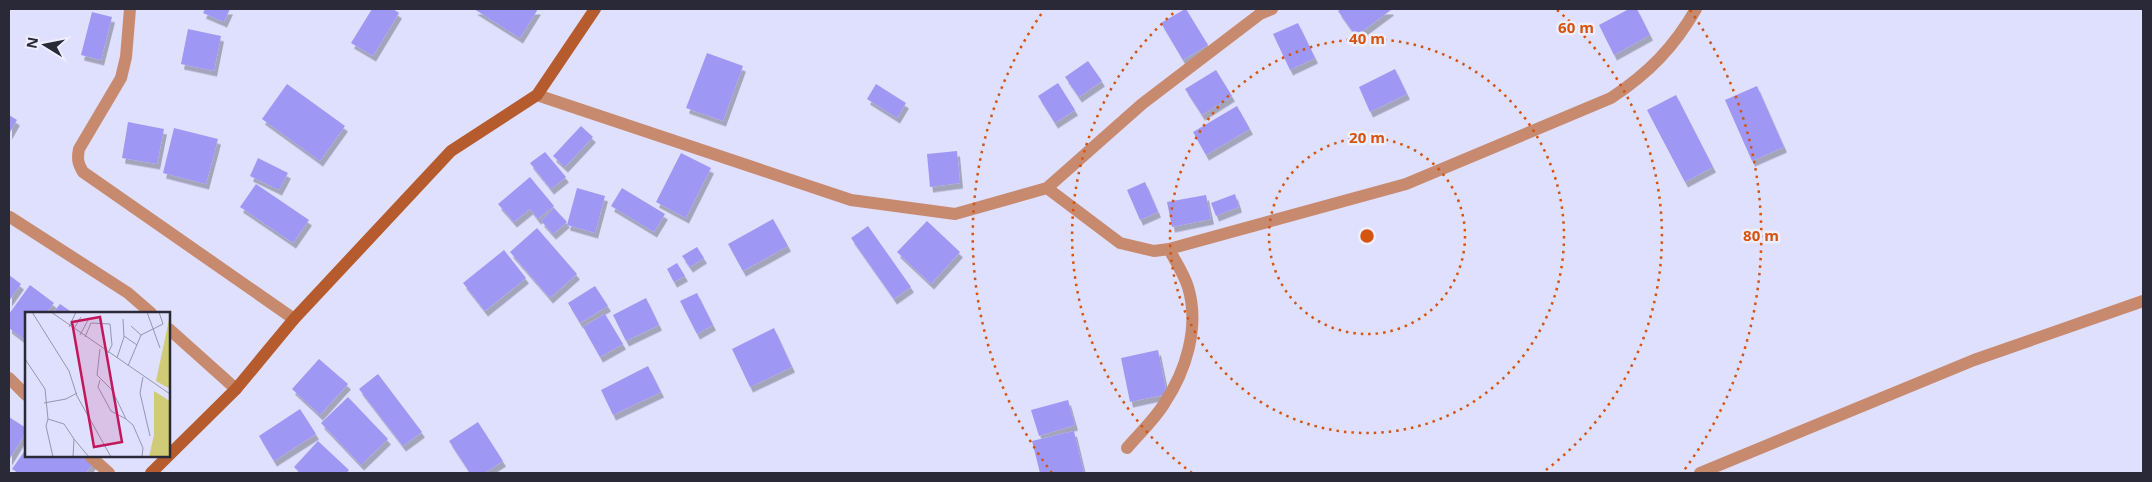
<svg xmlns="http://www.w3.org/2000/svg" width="2152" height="482" font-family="'Open Sans',sans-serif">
  <defs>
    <filter id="shadow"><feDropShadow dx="3" dy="5.5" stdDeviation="0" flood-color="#0004"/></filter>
  </defs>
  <rect width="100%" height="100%" fill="#dfdffe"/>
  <path fill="#9e98f4" filter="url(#shadow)" d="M205,9H230L224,22L203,13Z
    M372,9H393L399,13L373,56L351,43Z
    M474,9H538L520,38Z
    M1185,9H1186L1208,45L1183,60L1161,23Z
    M1341,9H1390L1391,10L1356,36L1338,11Z
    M1629,9H1637L1650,35L1614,55L1599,25Z
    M92,12L112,17L101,60L81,55Z
    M1298,23L1315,58L1290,70L1273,34Z
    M188,29L221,36L214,71L181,64Z
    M707,53L743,66L723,121L686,108Z
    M1088,61L1102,81L1079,97L1065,77Z
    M1395,69L1407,94L1370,112L1359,87Z
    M1216,70L1232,96L1202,115L1185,89Z
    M1058,83L1075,110L1055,123L1038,96Z
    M287,84L345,126L320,161L262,119Z
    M876,84L906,103L897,118L867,99Z
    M1757,86L1784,147L1752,161L1725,100Z
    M1676,95L1713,167L1685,182L1647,110Z
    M1237,106L1250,129L1206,155L1193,132Z
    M9,115L17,120L9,134Z
    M128,122L164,129L157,164L122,158Z
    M581,126L593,137L565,167L553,156Z
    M174,128L218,139L206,184L163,173Z
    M957,151L960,183L930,187L927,154Z
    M545,152L566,177L551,189L530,163Z
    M681,153L711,168L686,218L656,202Z
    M258,158L288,173L279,190L250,176Z
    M530,177L554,206L538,219L530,209L514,222L498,204Z
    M1145,182L1158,212L1140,220L1127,190Z
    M256,184L309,220L293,243L240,207Z
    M577,188L605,196L595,233L567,225Z
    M622,188L665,214L654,232L611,206Z
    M1235,194L1239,207L1216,216L1211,203Z
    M1206,195L1211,219L1172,227L1167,202Z
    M554,208L567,222L553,234L541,221Z
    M773,219L788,246L743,271L728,244Z
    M927,221L960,252L931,284L897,252Z
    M868,226L911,287L894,299L851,238Z
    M537,228L577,274L550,298L510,252Z
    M697,247L704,258L690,267L682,256Z
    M504,250L526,278L485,311L463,283Z
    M677,263L685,276L674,282L667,269Z
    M9,275L21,284L9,301Z
    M30,285L54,303L46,313H26V341L9,328V314Z
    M595,286L608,306L580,323L568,303Z
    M697,293L713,325L697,334L680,301Z
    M646,298L659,325L626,341L613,315Z
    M60,304L73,313H53Z
    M605,314L623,344L600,357L583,327Z
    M774,328L792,367L750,387L732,349Z
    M1158,350L1167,394L1130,402L1121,358Z
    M319,359L348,384L320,415L292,389Z
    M648,366L661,392L613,415L601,390Z
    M378,374L422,432L403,446L359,389Z
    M348,397L388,439L361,465L321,423Z
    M1068,400L1075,425L1039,436L1031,410Z
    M300,409L316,434L274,461L259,436Z
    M9,417L26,428V432L9,460Z
    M478,422L503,461L485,473H470L449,441Z
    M1074,431L1084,473H1040L1032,441Z
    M318,441L349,470L346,473H300L294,467Z
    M26,449V456H86L94,462L86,473H18L12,469Z"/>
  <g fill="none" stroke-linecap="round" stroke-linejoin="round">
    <path stroke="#c88a6e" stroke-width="12" d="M130,9L126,57L121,78L79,149C77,159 78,164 83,172L294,319
      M537,95L851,200L955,214L1047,188L1142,104L1260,14L1272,9
      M1047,188L1120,243L1154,251L1169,249L1406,184L1611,98C1649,73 1674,47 1696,9
      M10,217L128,293L151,313
      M169,329L236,389
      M9,378L26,395
      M1127,448C1139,434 1154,420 1164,404C1186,371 1200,327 1188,287C1184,274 1175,261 1169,249
      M90,456L109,473
      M1700,473L1974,360L2143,301"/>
    <path stroke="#b55b2e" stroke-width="12" d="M151,473L236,389L294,319L451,151L537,95L595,9"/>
  </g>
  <g fill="none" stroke="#d55410" stroke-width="2.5" stroke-dasharray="2.5 5">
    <circle cx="1367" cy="236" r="98"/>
    <circle cx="1367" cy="236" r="197"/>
    <path d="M1192 473A295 295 0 0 1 1177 10M1557 10A295 295 0 0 1 1542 473"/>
    <path d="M1052 473A394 394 0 0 1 1044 10M1690 10A394 394 0 0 1 1682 473"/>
  </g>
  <g transform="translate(25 312)">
    <rect width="145" height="145" fill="#dfdffe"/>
    <path d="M145,3V77L131,69ZM129,79L145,89V145H124L129,123Z" fill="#d0cb76"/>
    <path fill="none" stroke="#9696ae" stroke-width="1" d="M7,0L44,59L52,84L86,145M26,0L145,82M122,0L135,36M44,15L51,0M48,18L56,5M55,23L63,8M116,23L138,12L134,0M99,24L112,33M60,25L66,11L85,12L87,33L83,41M75,37L72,63L87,78L101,107L108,113L118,136L117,145M92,46L99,25L98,7M0,47L20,77L23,107L39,112L49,127L48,145M103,54L116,23L106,14M118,65L115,81L125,124M75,68L73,75L86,99L101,107M19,91L41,87L52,81M23,107L21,114L28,145M49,127L64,145"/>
    <path fill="#c2185b" fill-opacity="0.15" stroke="#c2185b" stroke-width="2.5" d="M75,5L97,130L69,135L47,10Z"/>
    <rect width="145" height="145" fill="none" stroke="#292937" stroke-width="2.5"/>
  </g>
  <circle cx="1367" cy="236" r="8" fill="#d55410" stroke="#eeeefe" stroke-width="2.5"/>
  <g font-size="15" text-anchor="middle" font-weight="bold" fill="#d55410" stroke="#eeeefe" stroke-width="5" stroke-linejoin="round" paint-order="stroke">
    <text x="1576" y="33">60 m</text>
    <text x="1367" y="44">40 m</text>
    <text x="1367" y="143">20 m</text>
    <text x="1761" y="241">80 m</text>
  </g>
  <rect width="2152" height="482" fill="none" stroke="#292937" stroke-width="20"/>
  <g transform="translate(45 45) rotate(280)" stroke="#eeeefe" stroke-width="4" paint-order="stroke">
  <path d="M0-4L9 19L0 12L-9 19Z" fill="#292937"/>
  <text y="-8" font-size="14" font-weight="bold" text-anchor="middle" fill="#292937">N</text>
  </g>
</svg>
